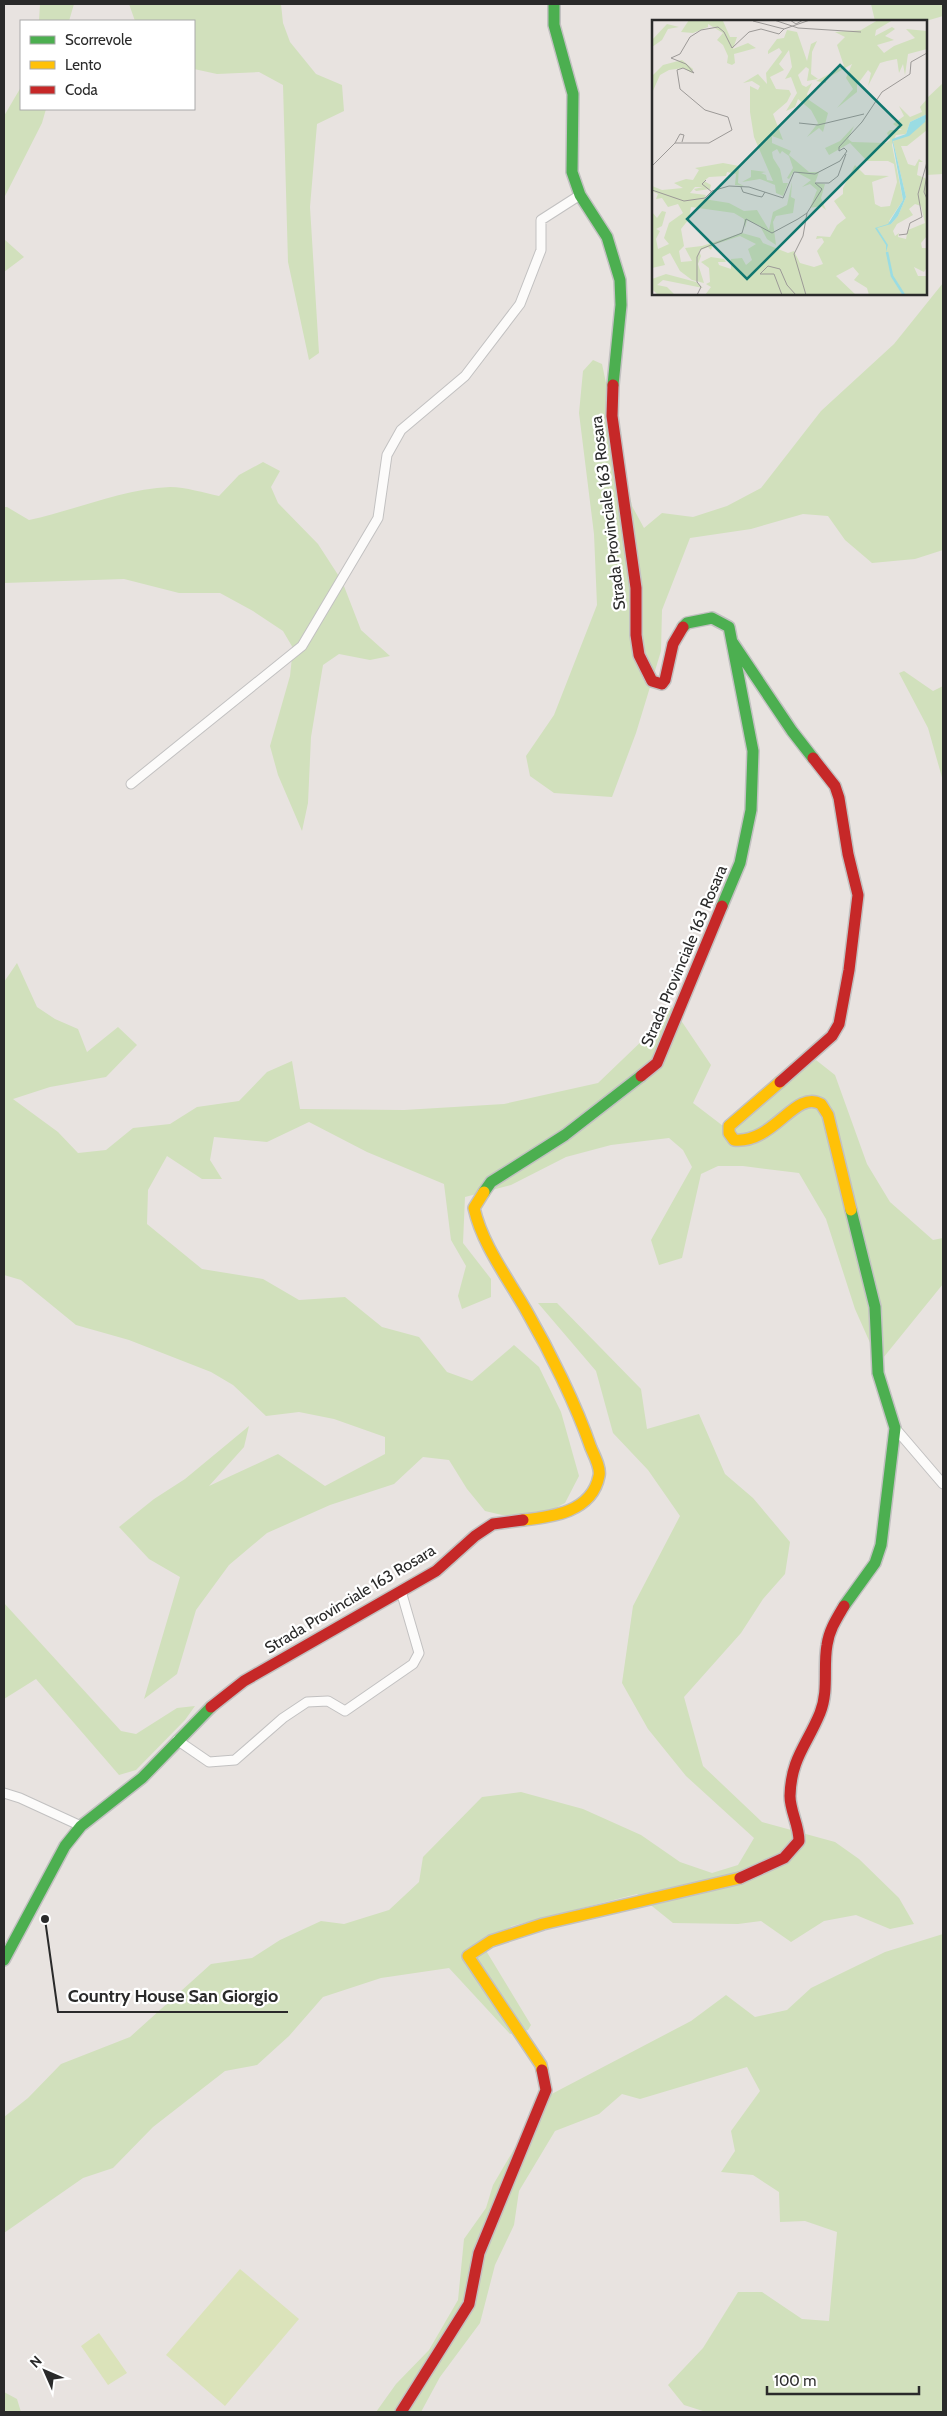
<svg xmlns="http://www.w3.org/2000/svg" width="947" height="2416" font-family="Cabin,sans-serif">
  <rect width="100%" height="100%" fill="#e8e3e0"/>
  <path fill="#d1e0bc" d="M40,4H74L69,21H39Z
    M129,4H281L283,23L290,42L316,74L342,85L344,111L317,124L310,207L319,353L309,360L288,262L283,85L259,72L217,74L194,69V21H135Z
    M871,4H943V16L926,21H875Z
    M943,83V174L926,175V99Z
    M21,87V109H46L42,123L4,198V116Z
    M4,239L24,257L4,272Z
    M943,283V550L915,559L872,563L845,540L828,516L803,514L751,529L690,538L662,610L661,651L636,733L612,797L554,793L530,776L526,756L554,715L597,605L594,534L579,413L583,371L593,360L602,364L632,506L644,528L662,513L693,517L727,506L761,488L821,411L894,344Z
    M263,462L280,471L271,487L278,503L318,544L342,581L361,630L390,656L370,660L339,654L323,665L311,737L308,803L302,831L278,775L270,746L290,676L293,648L283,631L253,611L220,593H179L124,579L4,583V507H7L29,520C76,510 122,489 170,487C186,487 204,493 219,496L239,475Z
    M904,671L933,691L943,686V781L928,728L899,673Z
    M17,963L37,1007L55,1019L78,1029L87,1052L118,1027L137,1045L106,1077L50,1087L13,1099L58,1132L78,1153L106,1150L133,1128L170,1124L197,1107L239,1101L267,1072L292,1061L300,1109L404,1110L504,1104L598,1083L647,1036L672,1007L711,1065L693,1103L727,1129L816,1060L835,1075L867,1164L890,1202L933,1240L943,1238V1284L879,1363L855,1309L826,1219L799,1173L743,1166H718L701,1174L682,1258L659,1265L651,1240L692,1167L683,1150L669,1138L611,1145L566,1157L511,1185L465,1197L463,1243L491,1279V1297L462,1309L458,1296L466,1266L451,1240L444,1184L367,1152L309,1122L267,1142L214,1137L210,1160L222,1179H202L167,1156L148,1190L147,1224L202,1269L263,1279L299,1300L345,1297L382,1327L419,1337L447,1372L472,1381L514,1345L539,1367L561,1412L579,1476L565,1503L536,1518L502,1515L485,1511L467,1489L449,1460L423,1457L394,1484L330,1505L267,1533L229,1565L196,1610L177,1674L144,1699L180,1577L149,1559L119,1527L154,1499L185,1479L249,1426L244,1447L209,1486L278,1454L325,1486L385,1454V1437L334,1419L299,1412L266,1416L233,1385L211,1372L129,1340L76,1325L21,1280L4,1275V982Z
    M538,1303H557L641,1389L647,1429L699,1414L725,1474L753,1498L790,1542L785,1574L763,1599L741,1633L684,1697L703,1766L762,1822L835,1842L859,1859L899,1898L914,1924L890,1929L856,1915L824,1921L791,1942L761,1921L738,1924L673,1923L637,1894L512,1926L482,1944L531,2025L528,2030L510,2034L449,1968L381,1978L323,1997L289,2036L257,2065L225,2071L153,2127L113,2168L83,2178L4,2233V2117L28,2098L61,2064L130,2037L211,1964L252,1958L280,1940L321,1921L344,1924L389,1910L419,1882L423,1857L482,1797L521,1792L583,1809L641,1835L680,1862L712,1873L738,1865L754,1838L686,1776L648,1729L622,1683L633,1606L680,1516L648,1470L613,1433L596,1371Z
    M4,1603L121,1731L136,1734L177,1708L195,1706L185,1720L136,1770L119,1775L36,1679L4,1699Z
    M943,1934V2412H706L684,2405L668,2385L703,2348L738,2292H762L802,2319L829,2321L837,2232L805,2221L780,2222L779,2192L753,2175L721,2172L735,2151L731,2131L760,2091L747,2067L640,2099L622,2094L599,2114L555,2131L519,2191L514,2225L495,2265L480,2323L440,2377L421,2412H376L396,2384L429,2350L458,2300L464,2239L486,2208L493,2185L544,2098L691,2021L726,1995L755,2017L787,2010L811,1988L885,1952Z
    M4,2392L17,2399L21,2412H4Z"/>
  <path fill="#dbe3ba" d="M240,2269L299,2319L225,2406L166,2355Z
    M99,2333L127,2373L108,2385L81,2346Z"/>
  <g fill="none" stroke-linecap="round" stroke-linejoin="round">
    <g stroke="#c2c1c1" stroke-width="11">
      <path id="street" d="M131,784L302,646L378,518L387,455L401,430L465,376L520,304L541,250V220L580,195
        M895,1428L943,1484
        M177,1740L209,1762L235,1760L283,1718L307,1702L328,1701L345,1711L413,1664L419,1653L401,1591
        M4,1793L20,1798L81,1826"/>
    </g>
    <g stroke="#c2c1c1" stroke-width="14">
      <path id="fast" d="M554,4V25L573,94L572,172L580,195L607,237L620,280L621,305L613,385
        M683,627L687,623L712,618L729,627L753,751L751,810L740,863L722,906
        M733,643L792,731L813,758
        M484,1192L491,1182L565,1135L641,1076
        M844,1606L875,1563L881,1545L895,1428L878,1373L875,1307L851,1210
        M4,1960L65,1846L81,1826L142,1778L211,1707"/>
    </g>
    <g stroke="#c2c1c1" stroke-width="14">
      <path id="slow" d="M780,1082L729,1126V1133L734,1140C774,1144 795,1089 821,1104L828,1115L851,1210
        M484,1192L474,1208C482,1244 507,1277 526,1310C549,1350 576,1404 591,1448C594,1455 601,1468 599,1476C592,1512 552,1517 523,1520
        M542,2070L541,2065L468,1956L491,1941L543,1924L740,1878"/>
    </g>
    <g stroke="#c2c1c1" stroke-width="14">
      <path id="jam" d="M613,385L612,416L636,588V635L639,655L652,681L662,684L665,680L673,644L683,627
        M641,1076L657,1063L722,906
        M780,1082L832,1036L839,1024L849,970L858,895L848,854L839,798L835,786L813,758
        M211,1707L244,1681L436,1571L475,1536L493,1524L523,1520
        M740,1878L784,1858L799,1841C799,1825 790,1811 790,1796C791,1758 807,1745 820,1713C829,1691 823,1667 827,1645C829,1630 837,1618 844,1606
        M401,2412L469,2304L479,2253L546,2090L542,2070"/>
    </g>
    <use href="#street" stroke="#fcfbfa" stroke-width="9"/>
    <use href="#fast" stroke="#4caf50" stroke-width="11"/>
    <use href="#slow" stroke="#ffc107" stroke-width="11"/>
    <use href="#jam" stroke="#c62828" stroke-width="11"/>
  </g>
  <g text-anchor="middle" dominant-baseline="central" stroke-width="4.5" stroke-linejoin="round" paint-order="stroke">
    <g font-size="16" fill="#2a2a2a" stroke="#fff">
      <text transform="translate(608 513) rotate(-97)">Strada Provinciale 163 Rosara</text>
      <text transform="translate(684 956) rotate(-67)">Strada Provinciale 163 Rosara</text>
      <text transform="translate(350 1599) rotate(-31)">Strada Provinciale 163 Rosara</text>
    </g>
  </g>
  <g transform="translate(652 20)">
    <rect width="275" height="275" fill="#e8e3e0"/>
    <path d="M37,0H74L77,1H71L78,17H85L81,29L96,23L104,28L82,34L83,43L80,45L75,43L76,36L71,25L65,20L71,13L56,4V7L41,13L29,12ZM226,0H241L224,10L223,16L240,7L243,9L233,16L242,20L225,25L232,33L242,26L263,18L254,9L275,11V29L256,34L253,55L251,44L247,53L245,39L235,41L228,43L216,66L219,53L216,50L205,65V72L185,88L201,69L194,58L200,44L174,59V63L164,61L192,46L185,25L193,17L183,12L209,10ZM15,4L27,7L16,9L10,20L0,27V20ZM135,10L145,12L155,41L159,24L165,21L160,32L159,54L166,59L155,61L157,49L154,47L146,55L150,65L154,67L160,63L155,74L157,80L176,93L171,112L167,108L155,117L166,103L159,90L146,79L143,87L134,91L145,73L139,57L133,59L140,47L137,30L127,44L132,50L118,57L124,69L137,70L139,74L135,82L121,94L131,120L120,116V123L139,131L137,135L157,152H167L163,163L173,164L169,178L174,190L169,186L158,188L165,170L158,164L150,167L159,160L142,151L137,159L135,158L141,148L137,136L130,131L128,134L125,129L120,132L121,138L128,149L131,163H136L131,176L124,173L123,165L108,159L90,162L99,157V150L114,152L109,153L114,155L115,160L121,161L102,117L98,92V66L106,70L108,66L100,61L91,63L106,54L115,64L114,53L130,32L127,28L116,34V31L125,19L132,18ZM30,40L41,49L40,53L31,48L17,50L8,55L0,73V56L11,45ZM275,79V94L258,102L254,114L244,115L240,125L251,180L237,201L239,204L246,196L254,177L241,121L243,119L248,118L269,105L275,99V110L255,126H249L256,144L263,146L267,139L271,142H267L265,155L273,158L275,168V216L269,223L270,228H275V247L272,252L262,247L266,256H275V275H217L215,268L202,260L207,254L201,247L184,256L204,275H53L59,267L54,264L58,262L57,248L49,242L59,237L72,239L74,242H66L67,245L79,249V239L90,238L94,245L100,240L96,229L104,224L88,216L61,225L59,230L56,227L47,231L49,236L46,244L52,263L40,260L28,251L18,233L10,237L13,245L0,248V192L5,198L10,191L14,192L10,206L4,209L8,211L4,219L6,229L17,224L12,218L17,203L31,193L26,184L16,187L10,178L4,179L6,174L0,171V166L10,170L31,168L22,163L34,159L41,160L47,150L43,148L71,143L87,146L86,163L92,166L83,165L84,154L75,152L74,156L57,157L52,161L59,165L58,169L44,171L42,169L51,167H43L38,173L54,175L52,179L77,183L92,191L105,190L117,210L121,192L135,185L140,162L139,177L143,179L141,193L124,196L121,202L124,225L115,219L108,206L95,200L93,208L92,199L82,193L39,187L37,199L29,209L32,226L27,231L29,242L40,241L33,228L50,226L90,213L108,218L111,223L136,233L142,231L148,243L162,247L171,244L165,231L172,222L170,218L164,219L165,216L178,217L185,205L194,198L182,181L191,174V168L203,145L213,155L237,156L220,162L223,184L229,187L238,186L245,162L242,144L236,141H215L198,123L177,135L173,128L188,121L202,106L196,119L200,122L234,123L238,120L235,113L238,110H250L241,104L252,96L247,86L258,97L270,92L268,87ZM263,184L269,186L273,203L256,210L254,219L246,217L247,213L243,216L241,211L245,204L261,195L257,189ZM14,254L44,262L51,268L11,260L5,265L15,267L23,275H6L0,269V259Z" fill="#d1e0bc" fill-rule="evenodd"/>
    <path d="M275,94L273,102L257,116L241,121L254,177L246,196L239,204L225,208L236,225L234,232V225L223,208L236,204L251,180L240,119L254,114L258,102Z" fill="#9adce3"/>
    <path fill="none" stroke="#9adce3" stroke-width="2.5" d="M235,232L240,256L252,275"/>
    <path fill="none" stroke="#9c9997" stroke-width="1" d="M122,0L146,8L209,12M138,0L144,4L151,0M101,1L132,9L158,0M147,103L166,105L212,94M23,123L28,114L32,115L30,122M0,146L23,123H57L80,110L76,97L53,90L28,69L25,50L31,48L42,53L34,44L19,38L28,34L38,17L49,10L66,7L72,12L80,28L97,12L109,9L127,14L132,9M275,154L272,172L275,179M54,160L50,164L60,172M89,167L91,172L105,176L110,177L113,172M0,170L32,181L53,178L60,171L77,166L97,167L131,178L142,152L163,154L188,141L195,131L192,128L187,131V127L210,102L230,72L258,54L259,42L275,33M247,215L255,214L258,203L270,197L266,174L275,142M45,275L49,267L45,262V237L49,229L90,213L94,199L120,213L146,199L155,193L170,169L163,163H177L186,156L194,134M130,275L122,254H108L116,246L128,249L135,265L144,275M154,275L142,234L151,216L155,193"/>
    <path fill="#0f766e" fill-opacity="0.15" stroke="#0f766e" stroke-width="2.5" d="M188,45L249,105L95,259L35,199Z"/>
    <rect width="275" height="275" fill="none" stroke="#2a2a2a" stroke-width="2.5"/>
  </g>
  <path fill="none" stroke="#2a2a2a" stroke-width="2" d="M45 1919L58 2012H288"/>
  <circle fill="#2a2a2a" stroke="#fff" stroke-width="2" cx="45" cy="1919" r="5"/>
  <g font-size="18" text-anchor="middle" font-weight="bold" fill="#2a2a2a" stroke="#fff" stroke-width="4.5" stroke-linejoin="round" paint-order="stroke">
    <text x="173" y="2002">Country House San Giorgio</text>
  </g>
  <rect width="947" height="2416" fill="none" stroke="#2a2a2a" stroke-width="10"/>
  <rect x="20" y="20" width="175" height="90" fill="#ffffff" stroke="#aaaaaa"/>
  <rect x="30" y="36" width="25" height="8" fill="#4caf50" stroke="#aaaaaa"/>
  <text x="65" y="45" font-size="15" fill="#2a2a2a">Scorrevole</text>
  <rect x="30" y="61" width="25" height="8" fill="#ffc107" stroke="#aaaaaa"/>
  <text x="65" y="70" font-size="15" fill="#2a2a2a">Lento</text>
  <rect x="30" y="86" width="25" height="8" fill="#c62828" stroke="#aaaaaa"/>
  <text x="65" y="95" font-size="15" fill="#2a2a2a">Coda</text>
  <g transform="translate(45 2371) rotate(315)" stroke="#ffffff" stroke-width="4" paint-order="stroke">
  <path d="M0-4L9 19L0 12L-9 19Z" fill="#2a2a2a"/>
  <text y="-8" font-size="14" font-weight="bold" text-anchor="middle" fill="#2a2a2a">N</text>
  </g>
  <path d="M767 2386v8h152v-8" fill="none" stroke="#2a2a2a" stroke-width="2.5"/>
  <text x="774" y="2386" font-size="15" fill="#2a2a2a" stroke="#ffffff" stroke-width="4" paint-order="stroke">100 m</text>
</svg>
